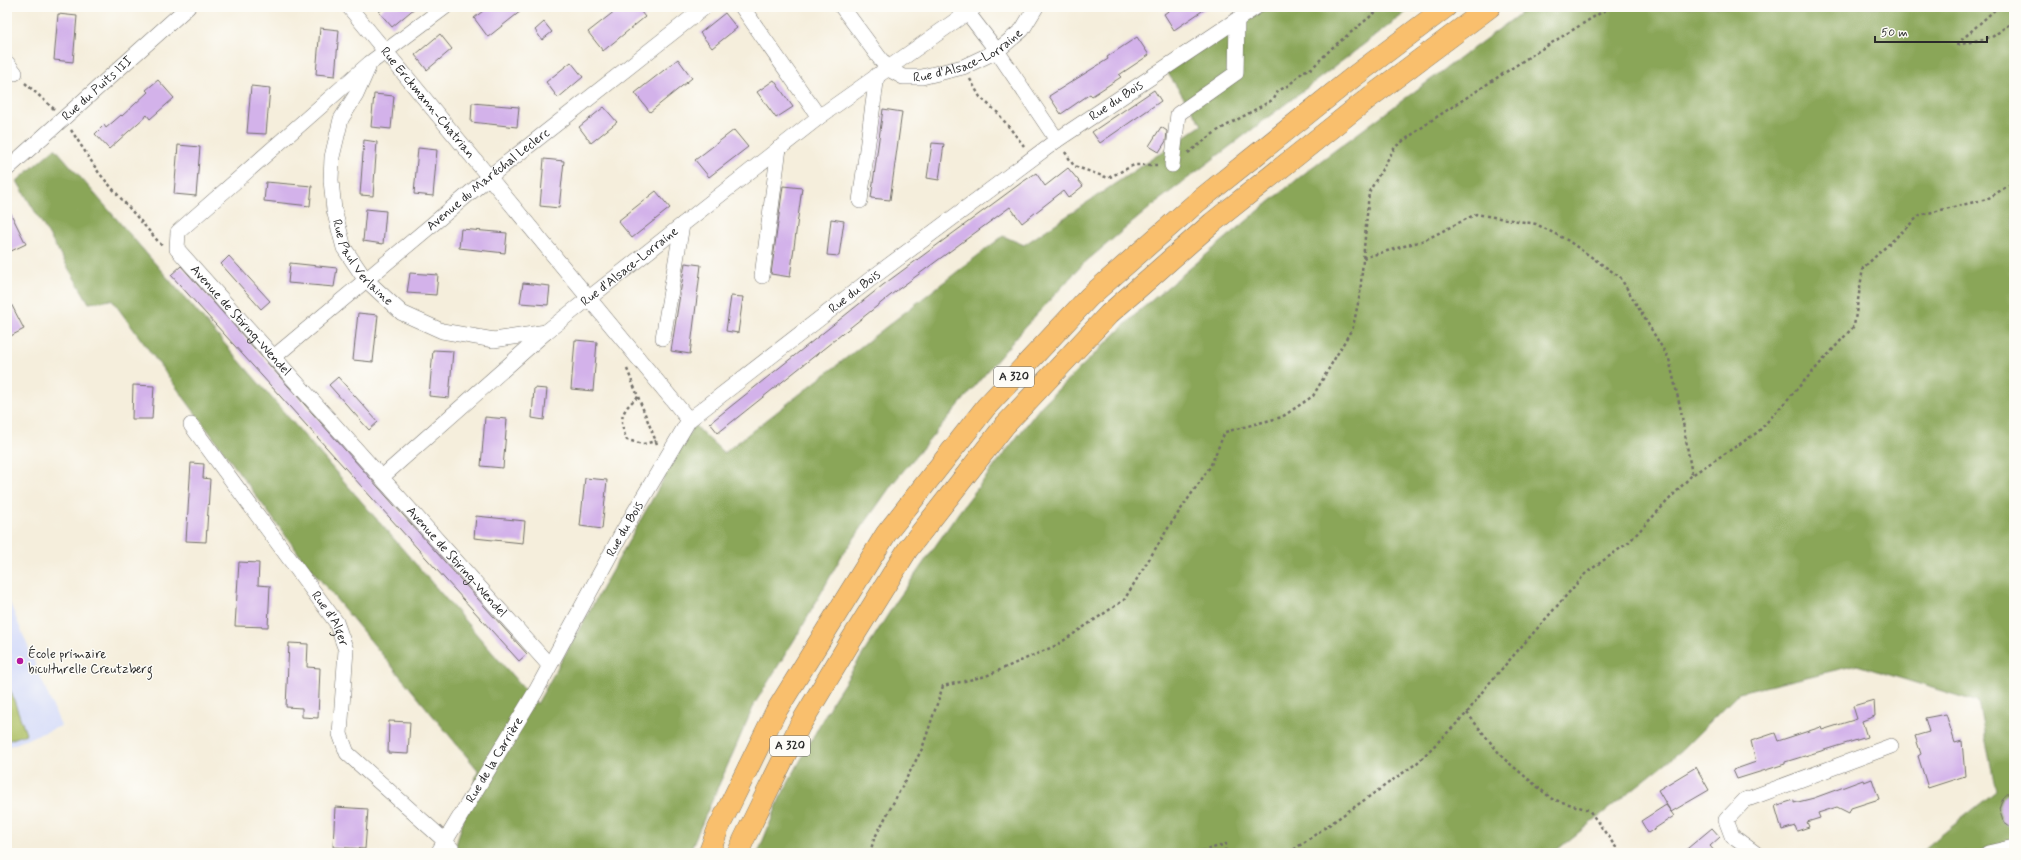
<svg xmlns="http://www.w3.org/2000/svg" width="2021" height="860" font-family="Mynerve,sans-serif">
  <rect width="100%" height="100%" fill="#fdfcf7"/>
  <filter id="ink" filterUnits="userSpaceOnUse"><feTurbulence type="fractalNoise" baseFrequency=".025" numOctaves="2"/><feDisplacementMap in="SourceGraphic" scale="8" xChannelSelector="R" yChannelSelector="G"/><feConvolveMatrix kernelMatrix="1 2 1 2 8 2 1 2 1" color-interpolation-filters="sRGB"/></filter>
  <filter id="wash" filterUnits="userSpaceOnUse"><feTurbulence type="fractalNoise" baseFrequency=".012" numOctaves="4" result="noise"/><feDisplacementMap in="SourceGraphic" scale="16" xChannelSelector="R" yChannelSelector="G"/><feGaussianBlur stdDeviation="0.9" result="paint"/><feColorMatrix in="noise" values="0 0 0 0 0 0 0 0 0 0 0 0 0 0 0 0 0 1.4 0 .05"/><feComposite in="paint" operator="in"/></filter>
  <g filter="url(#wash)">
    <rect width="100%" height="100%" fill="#f5eedc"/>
    <path fill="#d2d9f9" d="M7,596L61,726L7,747Z"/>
    <path fill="#adc063" stroke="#6c7647" d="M7,681L26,734L7,741Z"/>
    <path fill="#8aa659" stroke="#5a6842" d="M1268,7H1413L1158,201L1083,264L1025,327L893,483L841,557L801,629L755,703L689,853H462L455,848L478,770L302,558L112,300L89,303L17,181L55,148L537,704L694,425L724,453L1003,236L1024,245L1202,125L1167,72Z
      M1529,7H2014V853H1919L1996,791L1978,702L1857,665L1739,693L1682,750L1553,853H758L780,798L831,704L896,602L959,512L1041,406L1139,311L1256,213L1311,168Z"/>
    <g id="blocks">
      <path fill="#d3b2ea" d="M385,7H416L392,27L379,12Z
        M488,7H526L488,37L474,18Z
        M620,7H637L645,17L603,51L588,32Z
        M1174,7H1208L1174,30L1164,14Z
        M725,13L737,28L712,48L700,33Z
        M58,14L77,16L73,62L54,60Z
        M544,22L552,32L542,40L535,30Z
        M320,28L339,30L335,76L316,74Z
        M440,34L452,49L427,70L415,55Z
        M1137,37L1149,55L1119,75L1121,77L1092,96L1090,94L1061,114L1049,96L1108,59L1107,57Z
        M678,59L692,78L650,112L635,93Z
        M571,62L583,77L558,98L546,82Z
        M158,80L174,98L150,119L147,115L109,149L95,134L104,125L106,128L121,115L122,116L148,92L146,90Z
        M774,80L793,107L776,118L757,92Z
        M251,86L270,88L266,134L247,133Z
        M1154,90L1161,101L1100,143L1092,132Z
        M374,94L394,96L391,129L371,127Z
        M472,103L519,107L517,127L471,122Z
        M604,107L617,122L591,143L579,127Z
        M883,109L902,112L890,200L871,198Z
        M1161,127L1167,131L1166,141L1159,152L1149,146Z
        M734,130L748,147L709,177L695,160Z
        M364,140L377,142L373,196L360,195Z
        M932,143L944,144L939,180L927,178Z
        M178,145L200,147L196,196L174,194Z
        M418,148L437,150L433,196L414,194Z
        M544,159L564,161L559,208L540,206Z
        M1068,168L1083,186L1068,198L1063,191L1022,223L1010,207L896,291L718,433L710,423L883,285L1021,183L1036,173L1045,186Z
        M266,182L312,186L310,206L264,201Z
        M783,186L802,188L790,277L771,274Z
        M656,191L670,208L632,238L618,221Z
        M7,206L26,244L7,253Z
        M366,209L386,211L383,244L363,241Z
        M831,219L844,221L839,256L827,255Z
        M461,229L507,233L505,253L459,248Z
        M229,256L270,301L261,309L221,264Z
        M290,263L337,268L334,287L288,283Z
        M685,263L701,265L690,354L671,351Z
        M181,266L527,654L519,661L188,294L171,275Z
        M410,273L438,275L436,295L407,293Z
        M523,283L550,286L548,305L520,303Z
        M7,296L24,329L7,338Z
        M731,296L743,297L738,333L726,331Z
        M358,313L378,315L373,362L353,360Z
        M575,340L597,342L593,391L571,389Z
        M433,350L453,351L449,398L429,396Z
        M338,377L378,422L369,430L329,385Z
        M133,385L154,386L152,419H132Z
        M534,388L547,389L544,420L532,418Z
        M485,417L507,419L503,468L481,466Z
        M191,463L204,464L203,478L210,479L206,542L186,541Z
        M585,478L607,480L602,529L580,526Z
        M476,516L525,521L523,543L474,538Z
        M239,562L259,563L258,585L270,586L268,627L235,626Z
        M289,643L308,644L307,667L320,668L318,718L302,717V708L286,707Z
        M1874,700L1875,716L1862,721L1867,737L1785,762V764L1737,779L1733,770L1756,762L1751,741L1775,733L1778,741L1821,727L1822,730L1857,719L1853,706Z
        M1946,714L1955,743L1962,741L1965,776L1928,788L1918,756L1921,754L1915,736L1929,732L1925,718Z
        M389,721L410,722L408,754L388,753Z
        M1696,767L1709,790L1671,812L1658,790Z
        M1872,779L1879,799L1851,808L1849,813L1837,807L1818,813L1820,818L1807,822L1809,827L1797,831L1795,826L1782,830L1775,806L1794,800V803L1814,798L1863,780L1864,782Z
        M2014,788V829L2003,821L1999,809L2003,798Z
        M1666,805L1674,816L1648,833L1641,821Z
        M335,807L368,809L365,849L333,847Z
        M1712,828L1720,837L1710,846L1716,853H1682Z"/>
    </g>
  </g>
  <g filter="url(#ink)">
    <use href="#blocks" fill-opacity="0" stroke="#726f69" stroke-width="1"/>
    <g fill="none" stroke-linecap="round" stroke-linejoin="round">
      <g stroke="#726f69" stroke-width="16">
        <g id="minor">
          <path id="s1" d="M349,7L689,420"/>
          <path id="s2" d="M445,7L370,63L178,232L177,249L549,665"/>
          <path d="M742,7L819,117"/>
          <path id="s3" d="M842,7L887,68L903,77H922L963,67L997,51L1022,30L1036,7"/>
          <path d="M967,12L997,51L1057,140"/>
          <path d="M7,63L15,73"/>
          <path id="s4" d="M368,68L356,95L341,119L332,157L331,180L334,210L344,248L365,279L402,313L442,331L494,340L546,332"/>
          <path d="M1172,165L1178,114L1236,73L1237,20"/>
          <path id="s5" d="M7,169L188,7"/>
          <path d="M860,201L877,75"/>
          <path d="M762,276L779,148"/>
          <path d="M663,338L682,225"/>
          <path id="s6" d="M274,357L489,177L705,7"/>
          <path id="s7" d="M191,425L336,622L346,650L340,734L347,753L445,841L455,853"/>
          <path id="s8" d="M382,477L546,332L819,117L975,7"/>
          <path id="s9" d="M438,853L536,691L622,533L689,420L872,278L1057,140L1256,7"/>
          <path d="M1755,853L1732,836L1726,820L1745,800L1891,746"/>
          <path d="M1988,853L2014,847"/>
        </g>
      </g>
      <g stroke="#726f69" stroke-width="22">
        <path id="highway" d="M709,853L718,829L775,713L886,534L986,407L1089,297L1196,203L1352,78L1446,7
          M738,853L744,839L800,725L850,642L908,549L1005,425L1109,314L1212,223L1370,97L1490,7"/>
      </g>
      <path stroke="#726f69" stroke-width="2.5" stroke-dasharray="3 3" stroke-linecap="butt" d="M1957,44L1998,7
        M1957,45L1992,37L2014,21
        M970,79L980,97L997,112L1024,146
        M25,83L54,109
        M71,130L99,173L163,247
        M1065,152L1074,166L1108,178L1134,165H1157
        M1188,153L1217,131L1274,99L1278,91L1289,85L1304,71L1312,68L1333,47L1382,7
        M1363,258L1425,240L1476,214L1536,224L1567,240L1620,277L1669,359L1681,411L1692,475
        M627,369L657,444
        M638,397C621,410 618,420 627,440L643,444L656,441
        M1467,713L1503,758L1552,799L1589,810L1620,853
        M870,853L874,839L922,749L943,686L986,676L1057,645L1124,600L1170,525L1210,467L1225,432L1282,417L1313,396L1353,327L1360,294L1369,192L1395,147L1432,120L1532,55L1610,7
        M1196,853L1226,844L1225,853
        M1289,853L1417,763L1467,713L1485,688L1586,573L1629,542L1692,475L1758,432L1854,326L1863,268L1920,215L1987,199L2014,182"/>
      <use href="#minor" stroke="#fff" stroke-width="15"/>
      <use href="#highway" stroke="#f9bf6d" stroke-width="21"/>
    </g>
  </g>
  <circle fill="#b5179e" stroke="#fdfcf7" stroke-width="1.5" cx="20" cy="661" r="4"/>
  <g text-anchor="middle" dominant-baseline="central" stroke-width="3" stroke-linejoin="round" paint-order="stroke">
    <g fill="#fdfcf7" stroke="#6a6a68" stroke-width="1">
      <rect x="994" y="367" width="40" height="20" rx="3"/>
      <rect x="770" y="736" width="40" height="20" rx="3"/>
    </g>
    <g font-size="12" font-weight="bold" fill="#2b2b2b">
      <text x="1014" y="377">A 320</text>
      <text x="790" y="746">A 320</text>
    </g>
    <g font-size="13" fill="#2b2b2b" stroke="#fdfcf7">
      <text stroke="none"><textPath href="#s3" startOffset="164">Rue d'Alsace-Lorraine</textPath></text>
      <text stroke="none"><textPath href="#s5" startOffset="121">Rue du Puits III</textPath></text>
      <text stroke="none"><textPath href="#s9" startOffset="1034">Rue du Bois</textPath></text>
      <text stroke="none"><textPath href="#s1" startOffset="124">Rue Erckmann-Chatrian</textPath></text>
      <text stroke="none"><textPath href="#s6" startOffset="278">Avenue du Maréchal Leclerc</textPath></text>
      <text stroke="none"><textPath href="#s4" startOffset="211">Rue Paul Verlaine</textPath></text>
      <text stroke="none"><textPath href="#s8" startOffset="325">Rue d'Alsace-Lorraine</textPath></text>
      <text stroke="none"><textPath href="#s9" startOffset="710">Rue du Bois</textPath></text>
      <text stroke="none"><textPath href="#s2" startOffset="462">Avenue de Stiring-Wendel</textPath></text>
      <text stroke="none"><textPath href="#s9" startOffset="374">Rue du Bois</textPath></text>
      <text stroke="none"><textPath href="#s2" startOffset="786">Avenue de Stiring-Wendel</textPath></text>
      <text stroke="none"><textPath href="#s7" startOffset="239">Rue d'Alger</textPath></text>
      <text stroke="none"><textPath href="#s9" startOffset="109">Rue de la Carrière</textPath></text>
    </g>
    <g font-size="13" fill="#2b2b2b" stroke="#fdfcf7" text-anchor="start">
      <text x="28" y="654">École primaire<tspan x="28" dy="15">biculturelle Creutzberg</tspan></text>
    </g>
  </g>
  <rect width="2021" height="860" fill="none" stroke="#fdfcf7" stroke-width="24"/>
  <path d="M1875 36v6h112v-6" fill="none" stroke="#2b2b2b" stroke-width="2"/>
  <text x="1881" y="36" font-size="12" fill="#2b2b2b" stroke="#fdfcf7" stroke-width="3" paint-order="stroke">50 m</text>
</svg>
